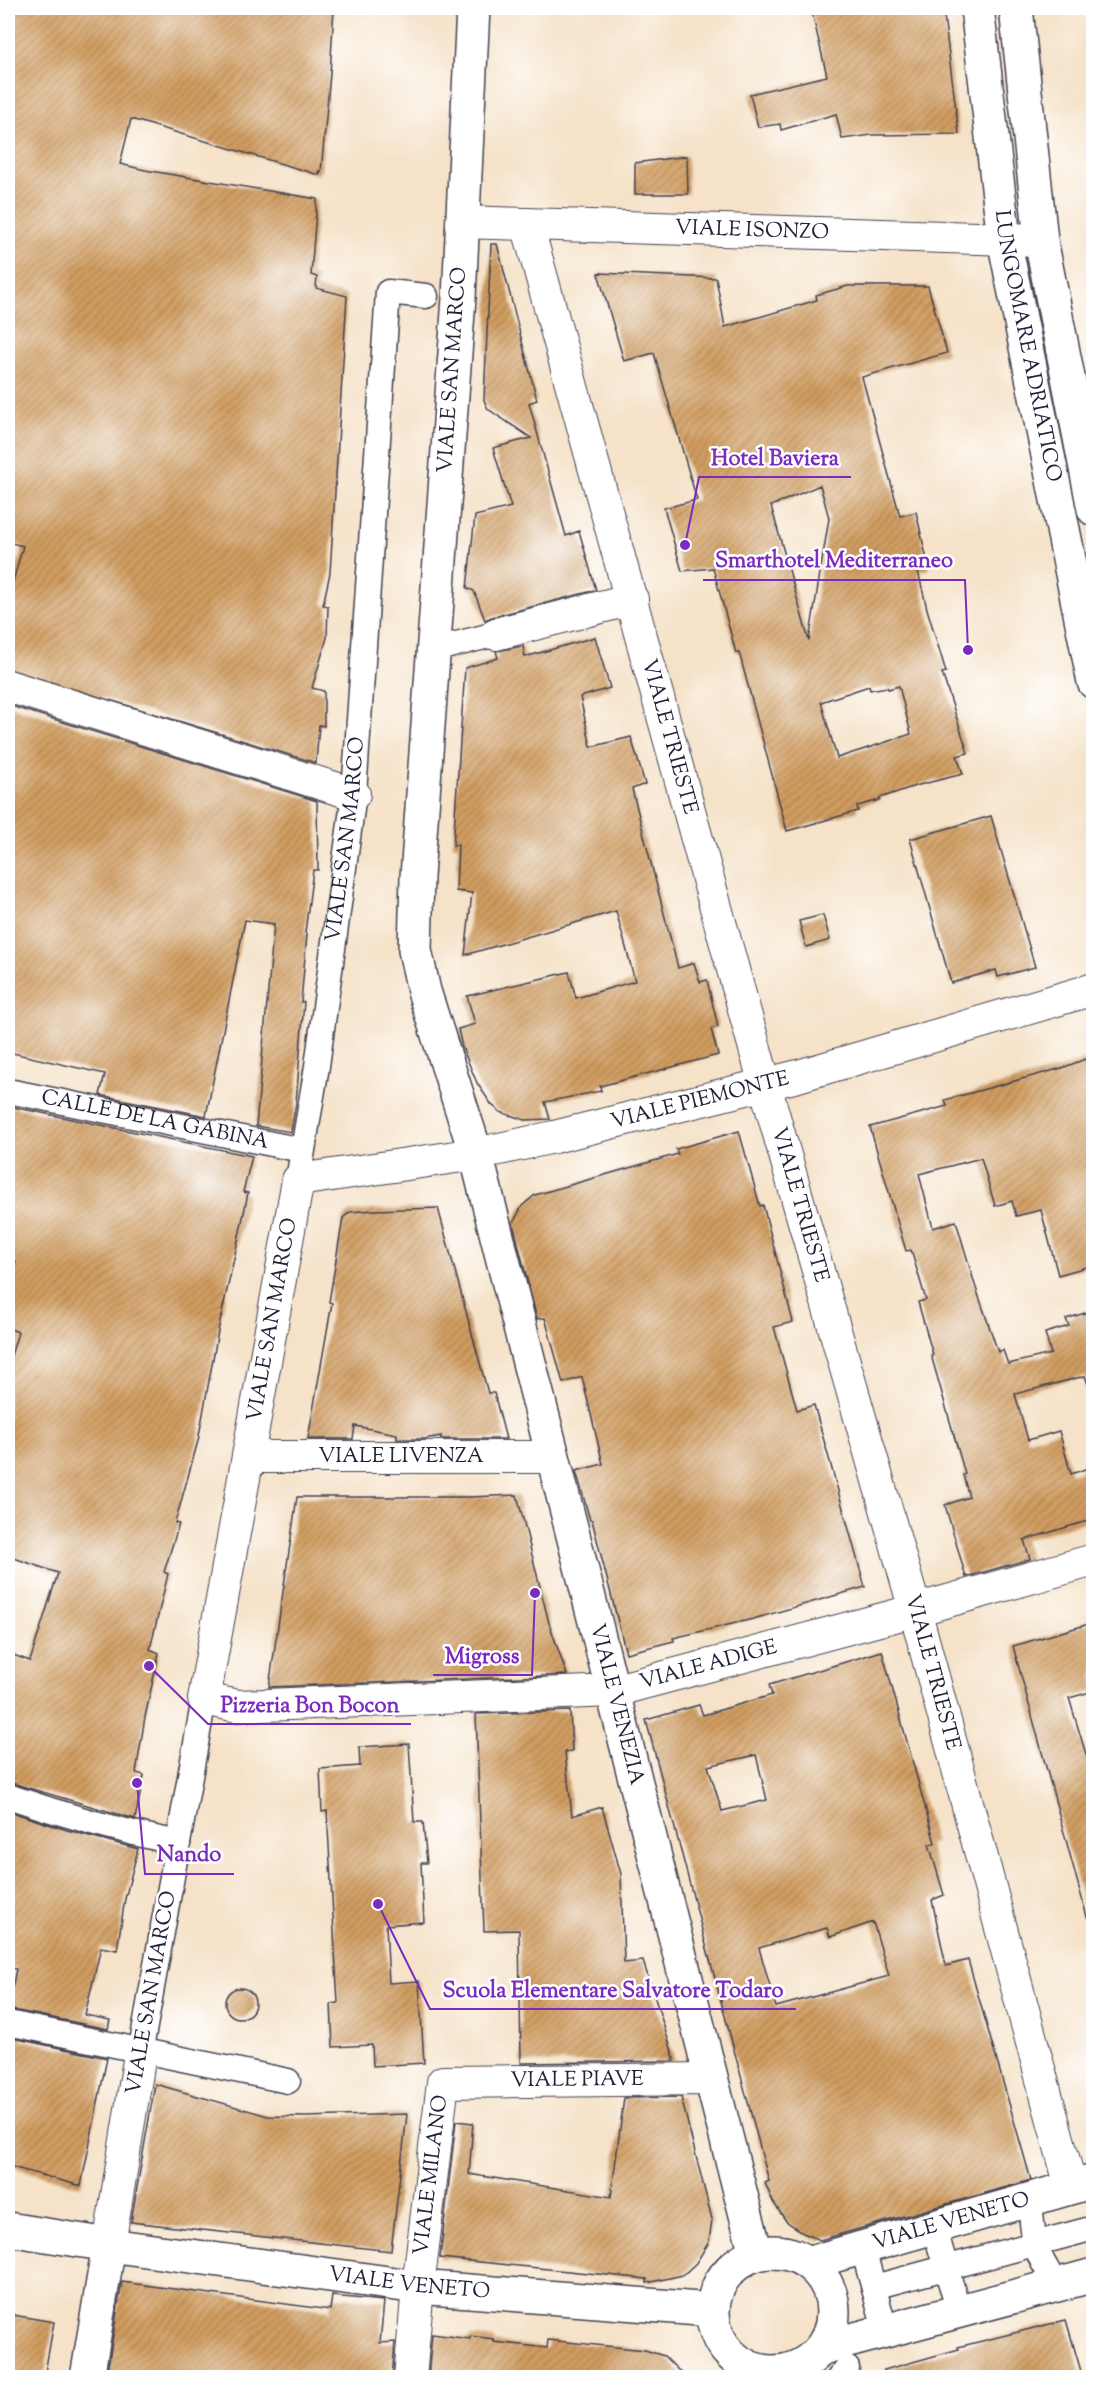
<svg xmlns="http://www.w3.org/2000/svg" width="1101" height="2385" font-family="'Sorts Mill Goudy',serif">
  <defs>
    <pattern id="building-hatch" width="6" height="6" patternUnits="userSpaceOnUse" patternTransform="scale(1.5)"><rect width="6" height="6" fill="#d19d60"/><path d="M-1 1l2-2M0 6l6-6M5 7l2-2" fill="none" stroke="#a98050"/></pattern>
  </defs>
  <rect width="100%" height="100%" fill="#fff"/>
  <filter id="ink" filterUnits="userSpaceOnUse"><feTurbulence type="fractalNoise" baseFrequency=".0167" numOctaves="2"/><feDisplacementMap in="SourceGraphic" scale="12" xChannelSelector="R" yChannelSelector="G"/><feConvolveMatrix kernelMatrix="1 2 1 2 8 2 1 2 1" color-interpolation-filters="sRGB"/></filter>
  <filter id="wash" filterUnits="userSpaceOnUse"><feTurbulence type="fractalNoise" baseFrequency=".008" numOctaves="4" result="noise"/><feDisplacementMap in="SourceGraphic" scale="24" xChannelSelector="R" yChannelSelector="G"/><feGaussianBlur stdDeviation="1.35" result="paint"/><feColorMatrix in="noise" values="0 0 0 0 0 0 0 0 0 0 0 0 0 0 0 0 0 1.4 0 .05"/><feComposite in="paint" operator="in"/></filter>
  <g filter="url(#wash)">
    <rect width="100%" height="100%" fill="#f5e2c8"/>
    <g id="blocks">
      <path fill="url(#building-hatch)" fill-rule="evenodd" d="M8,8H334L330,74L321,172L319,171V175L131,119L120,164L145,170L317,199L311,275L317,277L316,288L347,296L330,573L323,605L328,606L327,638L312,688L324,691V726L319,725L316,763L8,669V599L23,546L8,542Z
        M811,8H943L959,134L872,135L842,139L836,114L781,130L780,124L758,127L750,94L827,76Z
        M687,156L688,194H635V163Z
        M491,244H497L537,400L529,403L566,536L579,531L596,590L492,617L485,620L474,591L467,588L475,516L511,507L493,448L531,438L488,409L484,400Z
        M598,273L716,278L725,327L817,300L816,295L848,286H928L947,353L862,377L900,516L916,512L929,569L918,571L927,609L946,672L942,673L968,753L957,756L963,774L915,786L880,798V800L857,806L858,811L787,831L739,652L736,653L713,568L682,571L664,508L697,500L654,353L624,361ZM820,485L829,518L809,641L771,506ZM869,686L870,690L887,687L888,689L899,686L911,734L837,758L821,702Z
        M595,637L610,688L580,697L591,747L631,737L645,784L632,789L678,968L694,963L700,982L707,980L718,1027L711,1029L718,1055L600,1086L601,1091L545,1102L550,1119L525,1120L500,1112L491,1104L477,1083L462,1047L458,1029L475,1024L467,996L569,972L576,998L635,981L616,911L465,955L472,893L456,891L458,844L453,846L465,668L498,658L496,651L523,646L525,657Z
        M8,705L317,801L318,870H313L305,933L307,934L301,1002H304L296,1103L291,1132L256,1126L274,924L245,920L206,1116L100,1095L105,1074L8,1052Z
        M991,816L1035,967L998,977L996,970L951,983L910,839Z
        M823,915L830,940L806,947L799,921Z
        M1088,1058L1094,1078V1265L1058,1275L1041,1210L1016,1216L1012,1201L995,1206L981,1158L919,1174L933,1228L956,1221L975,1285L998,1352L1003,1350L1008,1364L1051,1354L1045,1333L1069,1326L1066,1319L1094,1310V1387H1089L1085,1376L1015,1394L1028,1440L1059,1431L1071,1474L1094,1466V1519L1024,1540L1030,1559L966,1577L945,1505L969,1497L963,1475L965,1474L931,1355H933L918,1302L926,1300L911,1250L906,1251L870,1127L947,1106L945,1100L1062,1068Z
        M8,1106L252,1156L243,1192L248,1193L241,1227L219,1326L198,1441L175,1523L179,1524L164,1572L168,1574L150,1649L159,1653L145,1717L136,1773L144,1775L135,1819L8,1782V1653L30,1661L58,1573L8,1556V1366L18,1332L8,1328V1286L16,1261L8,1258Z
        M739,1131L760,1206L763,1205L793,1322L774,1327L797,1410L814,1405L865,1587L753,1619L673,1638L674,1641L626,1653L592,1520H590L576,1471L603,1464L582,1377L563,1383L545,1318L537,1319L513,1223L522,1206L535,1195L678,1154L676,1149Z
        M438,1208L488,1393H494L506,1439H441V1436L425,1439H397V1434L355,1426L353,1439H308L332,1303L329,1302L343,1218L350,1212L374,1210Z
        M517,1495L549,1623L567,1675L269,1687L297,1497H470Z
        M1089,1624L1094,1639V1691L1069,1698L1089,1764L1094,1762V1916L1087,1917L1013,1646Z
        M882,1651L935,1843L929,1844L944,1895L932,1900L946,1966L968,1960L1031,2180L820,2240L803,2233L786,2221L773,2202L765,2183L769,2181L646,1720L699,1705L703,1715L772,1695L769,1685ZM756,1755L767,1800L722,1811L708,1766ZM873,1922L889,1976L776,2007L759,1948L827,1928L830,1937Z
        M570,1711L572,1751L565,1752L572,1816L602,1807L621,1874L624,1963L643,1961L675,2061L521,2063L519,1930L484,1931L476,1714Z
        M409,1744L414,1822H423L427,1863H421L424,1922L386,1925L389,1983L419,1981L424,2063L373,2066L372,2045L333,2047L331,2004L338,2003L327,1811L322,1812L320,1769L360,1766L359,1747Z
        M8,1811L67,1830L138,1849L125,1899L117,1950L101,1947L85,2015L110,2020L108,2029L8,2009L16,1969L8,1967Z
        M225 2003a15 15 0 1 1 30 0a15 15 0 1 1-30 0Z
        M8,2037L107,2058L81,2186L8,2166V2099L14,2077L8,2076Z
        M155,2084L268,2116L304,2117L407,2114L391,2251L131,2222Z
        M681,2097L712,2219L709,2242L696,2263L683,2275L647,2283V2279L440,2258L456,2121L473,2123L469,2174L611,2197L624,2098Z
        M122,2282L330,2310L332,2296L384,2301L380,2343L395,2342L392,2378H106Z
        M13,2315L54,2322L44,2378H8V2350Z
        M1066,2320L1083,2378H885L884,2370L959,2349L958,2347Z
        M432,2334L470,2339V2336L494,2339V2342L547,2348L548,2340L645,2350L664,2356L686,2378H428Z"/>
    </g>
  </g>
  <g filter="url(#ink)">
    <use href="#blocks" fill-opacity="0" stroke="#423f50" stroke-width="1.5"/>
    <g fill="none" stroke-linecap="round" stroke-linejoin="round">
      <g stroke="#423f50" stroke-width="27">
        <g id="pedestrian">
          <path d="M433,650L496,634"/>
          <path id="s1" d="M8,1091L302,1150"/>
          <path id="s2" d="M298,1180L317,1066L354,794L388,292L426,296"/>
          <path d="M8,1796C63,1815 120,1831 178,1843"/>
          <path d="M8,2023L288,2081"/>
          <path d="M140,2054L204,1699"/>
          <path d="M1031,2212C1033,2237 1035,2250 1048,2271"/>
          <path d="M937,2237L955,2298"/>
          <path d="M865,2256L882,2318"/>
          <path d="M874,2287L1094,2228"/>
          <path d="M839,2378L847,2368"/>
        </g>
      </g>
      <g stroke="#423f50" stroke-width="34">
        <g id="minor">
          <path id="s3" d="M462,222L1041,240"/>
          <path id="s4" d="M527,224L765,1085L915,1610L1071,2187"/>
          <path d="M496,634L632,599"/>
          <path d="M8,686L354,794"/>
          <path id="s5" d="M1094,989L798,1076L554,1137L476,1154L298,1180L204,1699L238,1706L613,1691L894,1616L1094,1560"/>
          <path id="s6" d="M249,1457H553"/>
          <path d="M109,2245L140,2054"/>
          <path id="s7" d="M410,2378L418,2287L443,2082L711,2079"/>
        </g>
      </g>
      <g stroke="#423f50" stroke-width="36">
        <g id="tertiary">
          <path id="s8" d="M473,8L459,298L417,877L415,950L424,991L476,1154L756,2254"/>
          <path id="s9" d="M977,8L1004,239L1094,682"/>
          <path d="M1016,8L1041,240L1094,509"/>
          <path id="s10" d="M8,2229L109,2245L418,2287L712,2310"/>
          <circle cx="773" cy="2312" r="60"/>
          <path id="s11" d="M809,2263L1094,2181"/>
          <path d="M822,2348L1094,2275"/>
          <path d="M87,2378L109,2245"/>
        </g>
      </g>
      <use href="#pedestrian" stroke="#fff" stroke-width="24"/>
      <use href="#minor" stroke="#fff" stroke-width="32"/>
      <use href="#tertiary" stroke="#fff" stroke-width="33"/>
    </g>
  </g>
  <g text-anchor="middle" dominant-baseline="central" stroke-width="5" stroke-linejoin="round" paint-order="stroke">
    <g font-size="21" fill="#22223b" stroke="#fff">
      <text stroke="none"><textPath href="#s3" startOffset="290">VIALE ISONZO</textPath></text>
      <text stroke="none"><textPath href="#s9" startOffset="342">LUNGOMARE ADRIATICO</textPath></text>
      <text transform="translate(453 370) rotate(-86)">VIALE SAN MARCO</text>
      <text stroke="none"><textPath href="#s4" startOffset="532">VIALE TRIESTE</textPath></text>
      <text stroke="none"><textPath href="#s2" startOffset="344">VIALE SAN MARCO</textPath></text>
      <text transform="translate(700 1101) rotate(-14)">VIALE PIEMONTE</text>
      <text stroke="none"><textPath href="#s1" startOffset="150">CALLE DE LA GABINA</textPath></text>
      <text stroke="none"><textPath href="#s4" startOffset="1018">VIALE TRIESTE</textPath></text>
      <text transform="translate(273 1320) rotate(-80)">VIALE SAN MARCO</text>
      <text stroke="none"><textPath href="#s6" startOffset="152">VIALE LIVENZA</textPath></text>
      <text stroke="none"><textPath href="#s5" startOffset="1856">VIALE ADIGE</textPath></text>
      <text stroke="none"><textPath href="#s4" startOffset="1504">VIALE TRIESTE</textPath></text>
      <text stroke="none"><textPath href="#s8" startOffset="1725">VIALE VENEZIA</textPath></text>
      <text transform="translate(152 1993) rotate(-80)">VIALE SAN MARCO</text>
      <text stroke="none"><textPath href="#s7" startOffset="432">VIALE PIAVE</textPath></text>
      <text stroke="none"><textPath href="#s7" startOffset="204">VIALE MILANO</textPath></text>
      <text stroke="none"><textPath href="#s11" startOffset="148">VIALE VENETO</textPath></text>
      <text stroke="none"><textPath href="#s10" startOffset="405">VIALE VENETO</textPath></text>
    </g>
  </g>
  <path fill="none" stroke="#7b2cbf" stroke-width="2" d="M685 545L699 477H851M968 650L965 580H703M535 1593L532 1675H433M149 1666L208 1724H411M137 1783L145 1874H234M378 1904L430 2009H796"/>
  <g fill="#7b2cbf" stroke="#fff" stroke-width="2">
    <circle cx="685" cy="545" r="6"/>
    <circle cx="968" cy="650" r="6"/>
    <circle cx="535" cy="1593" r="6"/>
    <circle cx="149" cy="1666" r="6"/>
    <circle cx="137" cy="1783" r="6"/>
    <circle cx="378" cy="1904" r="6"/>
  </g>
  <g font-size="22" text-anchor="middle" font-weight="bold" fill="#7b2cbf" stroke="#fff" stroke-width="5" stroke-linejoin="round" paint-order="stroke">
    <text x="775" y="465">Hotel Baviera</text>
    <text x="834" y="567">Smarthotel Mediterraneo</text>
    <text x="482" y="1663">Migross</text>
    <text x="310" y="1712">Pizzeria Bon Bocon</text>
    <text x="189" y="1861">Nando</text>
    <text x="613" y="1997">Scuola Elementare Salvatore Todaro</text>
  </g>
  <rect width="1101" height="2385" fill="none" stroke="#fff" stroke-width="30"/>
</svg>
